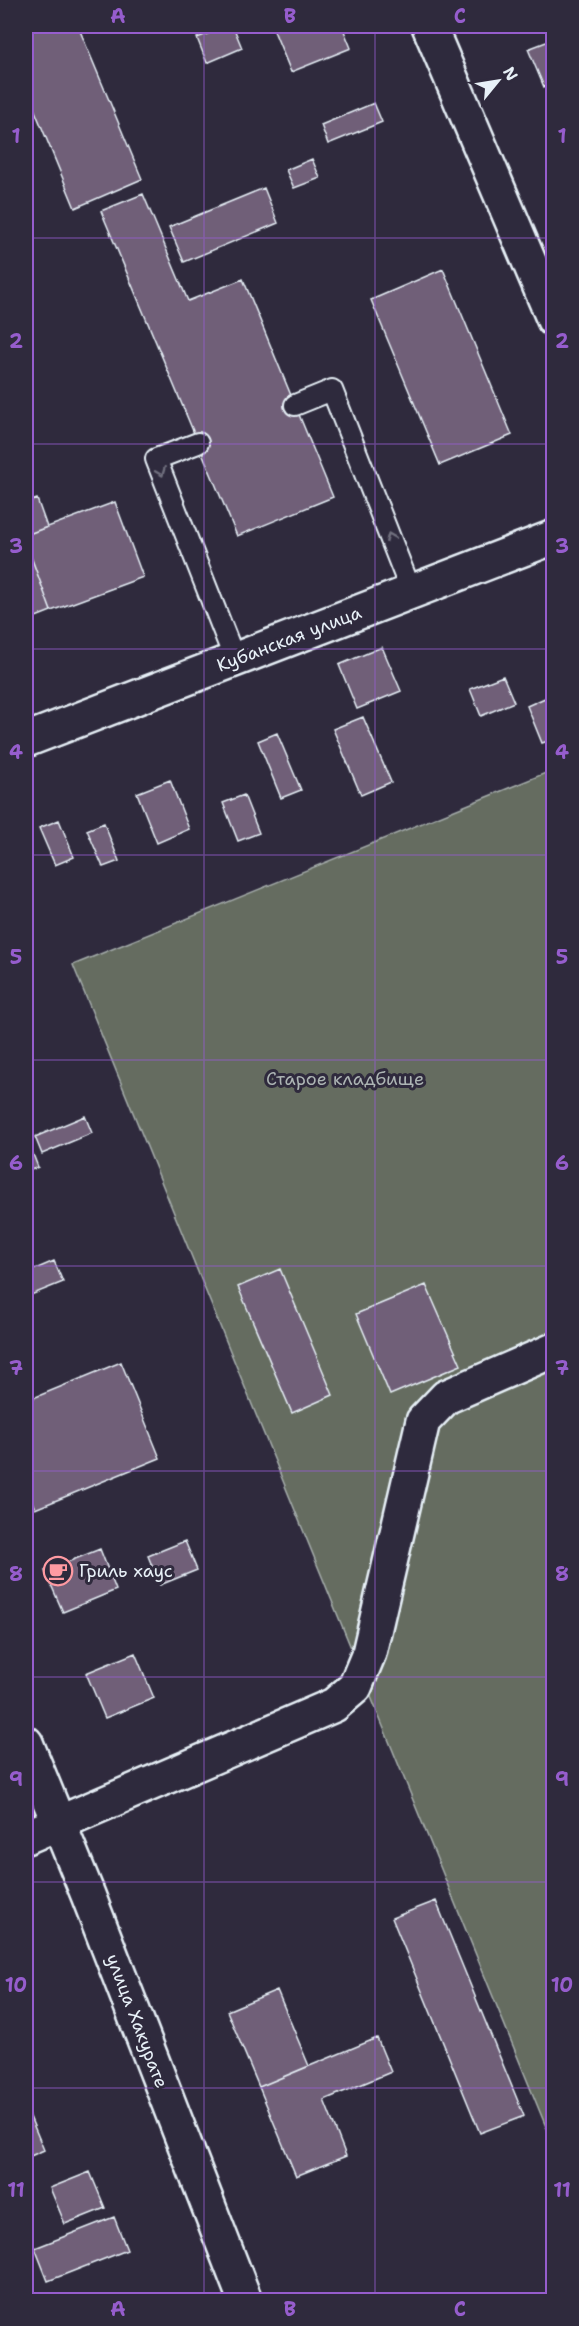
<svg xmlns="http://www.w3.org/2000/svg" width="579" height="2326" font-family="'Shantell Sans',sans-serif">
  <rect width="100%" height="100%" fill="#2f2a3d"/>
  <filter id="ink" filterUnits="userSpaceOnUse"><feTurbulence type="fractalNoise" baseFrequency=".0167" numOctaves="2"/><feDisplacementMap in="SourceGraphic" scale="12" xChannelSelector="R" yChannelSelector="G"/><feConvolveMatrix kernelMatrix="1 2 1 2 8 2 1 2 1" color-interpolation-filters="sRGB"/></filter>
  <g filter="url(#ink)">
    <path fill="#656c60" stroke="#a6aeac" stroke-width="1.5" d="M553,770V2144L73,965Z"/>
    <path fill="#6f5e78" stroke="#e8f1f8" stroke-width="1.5" d="M26,26H78L142,179L75,208L26,89Z
      M228,26H233L242,48L207,63L197,38Z
      M272,26H342L351,48L291,72Z
      M554,39V83L544,87L528,49Z
      M374,103L382,122L328,144L321,125Z
      M312,159L320,178L294,188L286,170Z
      M264,188L278,223L184,262L169,227Z
      M143,194L188,301L243,279L333,497L237,536L101,211Z
      M443,269L512,435L440,465L371,300Z
      M37,499L47,527L26,535V503Z
      M115,502L143,577L51,611L26,543V535Z
      M26,543L51,611L26,621Z
      M382,647L401,691L357,709L339,665Z
      M503,676L514,702L481,716L470,689Z
      M554,694V739L542,743L527,706Z
      M363,717L391,782L361,795L333,729Z
      M277,733L301,790L281,798L258,741Z
      M170,780L189,829L157,843L137,793Z
      M244,795L259,833L238,841L223,803Z
      M59,820L74,857L55,865L39,828Z
      M104,823L119,861L103,867L87,830Z
      M85,1116L92,1133L42,1154L35,1137Z
      M29,1144L38,1167L26,1172V1146Z
      M54,1261L63,1282L26,1297V1273Z
      M280,1269L333,1395L292,1413L238,1287Z
      M426,1285L461,1365L390,1395L356,1314Z
      M121,1362L160,1458L35,1509L26,1486V1401Z
      M185,1541L197,1570L160,1585L148,1556Z
      M100,1549L116,1590L63,1612L45,1571Z
      M135,1653L154,1698L105,1718L86,1673Z
      M436,1901L524,2116L480,2133L392,1918Z
      M277,1990L309,2066L259,2087L227,2011Z
      M377,2038L391,2072L324,2100L346,2156L296,2176L259,2087Z
      M28,2112L44,2150L26,2158V2113Z
      M90,2172L105,2208L65,2224L50,2188Z
      M114,2217L127,2250L48,2281L35,2248Z"/>
    <g fill="none" stroke-linecap="round" stroke-linejoin="round">
      <g stroke="#e8f1f8" stroke-width="24">
        <path id="service" d="M295,405L332,390L411,591
          M198,443L156,459L235,660"/>
      </g>
      <g stroke="#e8f1f8" stroke-width="38">
        <path id="minor" d="M429,26L554,320
          M26,740L554,537
          M26,1837L334,1705L355,1687L369,1653L423,1421L446,1397L554,1350"/>
      </g>
      <g stroke="#e8f1f8" stroke-width="38">
        <path id="primary" d="M26,1743L88,1895L245,2300"/>
      </g>
      <use href="#service" stroke="#2f2a3d" stroke-width="20"/>
      <use href="#minor" stroke="#2f2a3d" stroke-width="33"/>
      <use href="#primary" stroke="#2f2a3d" stroke-width="33"/>
    </g>
    <defs><path id="oneway-chevron" d="M-2-3.5L2.5 0L-2 3.5" fill="none" stroke-width="1.6" stroke-linecap="round" stroke-linejoin="round" transform="scale(1.5)"/></defs>
    <g stroke="#70707e">
      <use href="#oneway-chevron" transform="translate(161 472) rotate(68)"/>
      <use href="#oneway-chevron" transform="translate(390 537) rotate(-112)"/>
    </g>
  </g>
  <path fill="none" stroke="#965dcd" stroke-width="1.5" stroke-opacity="0.55" d="M204,26V2300M375,26V2300M26,238H554M26,444H554M26,649H554M26,855H554M26,1060H554M26,1266H554M26,1471H554M26,1677H554M26,1882H554M26,2088H554"/>
  <defs>
    <g id="cafe-ring" transform="scale(1.5)"><circle r="9.5" fill="#2f2a3d" stroke="#ff9aa2" stroke-width="1.5"/><path d="M-5.5-4.5H6V0H3Q3 3.5 0 3.5H-2.5Q-5.5 3.5-5.5 0ZM3-3.2v2h1.7v-2ZM-6 4.5H4V6H-6Z" fill="#ff9aa2"/></g>
  </defs>
  <g fill-rule="evenodd">
    <use href="#cafe-ring" x="58" y="1571"/>
  </g>
  <g text-anchor="middle" dominant-baseline="central" stroke-width="6" stroke-linejoin="round" paint-order="stroke">
    <g font-size="18" fill="#e8f1f8" stroke="#2f2a3d">
      <text transform="translate(289 639) rotate(-21)">Кубанская улица</text>
      <text transform="translate(137 2021) rotate(69)">улица Хакурате</text>
    </g>
    <g font-size="18" fill="#adb5b4" stroke="#2f2a3d">
      <text x="345" y="1079">Старое кладбище</text>
    </g>
    <g font-size="18" fill="#e8f1f8" stroke="#2f2a3d" text-anchor="start">
      <text x="79" y="1571">Гриль хаус</text>
    </g>
  </g>
  <rect width="579" height="2326" fill="none" stroke="#2f2a3d" stroke-width="66"/>
  <g transform="translate(498 81) rotate(60)" stroke="#2f2a3d" stroke-width="4.5" paint-order="stroke">
  <path d="M0-4.5L10 22L0 15L-10 22Z" fill="#e8f1f8"/>
  <text y="-9" font-size="16" font-weight="bold" text-anchor="middle" fill="#e8f1f8">N</text>
  </g>
  <rect x="33" y="33" width="513" height="2260" fill="none" stroke="#965dcd" stroke-width="2"/>
  <g font-size="20" text-anchor="middle" font-weight="bold" fill="#965dcd">
    <text x="118" y="23">A</text>
    <text x="290" y="23">B</text>
    <text x="460" y="23">C</text>
    <text x="16" y="143">1</text>
    <text x="562" y="143">1</text>
    <text x="16" y="348">2</text>
    <text x="562" y="348">2</text>
    <text x="16" y="553">3</text>
    <text x="562" y="553">3</text>
    <text x="16" y="759">4</text>
    <text x="562" y="759">4</text>
    <text x="16" y="964">5</text>
    <text x="562" y="964">5</text>
    <text x="16" y="1170">6</text>
    <text x="562" y="1170">6</text>
    <text x="16" y="1375">7</text>
    <text x="562" y="1375">7</text>
    <text x="16" y="1581">8</text>
    <text x="562" y="1581">8</text>
    <text x="16" y="1786">9</text>
    <text x="562" y="1786">9</text>
    <text x="16" y="1992">10</text>
    <text x="562" y="1992">10</text>
    <text x="16" y="2197">11</text>
    <text x="562" y="2197">11</text>
    <text x="118" y="2316">A</text>
    <text x="290" y="2316">B</text>
    <text x="460" y="2316">C</text>
  </g>
</svg>
